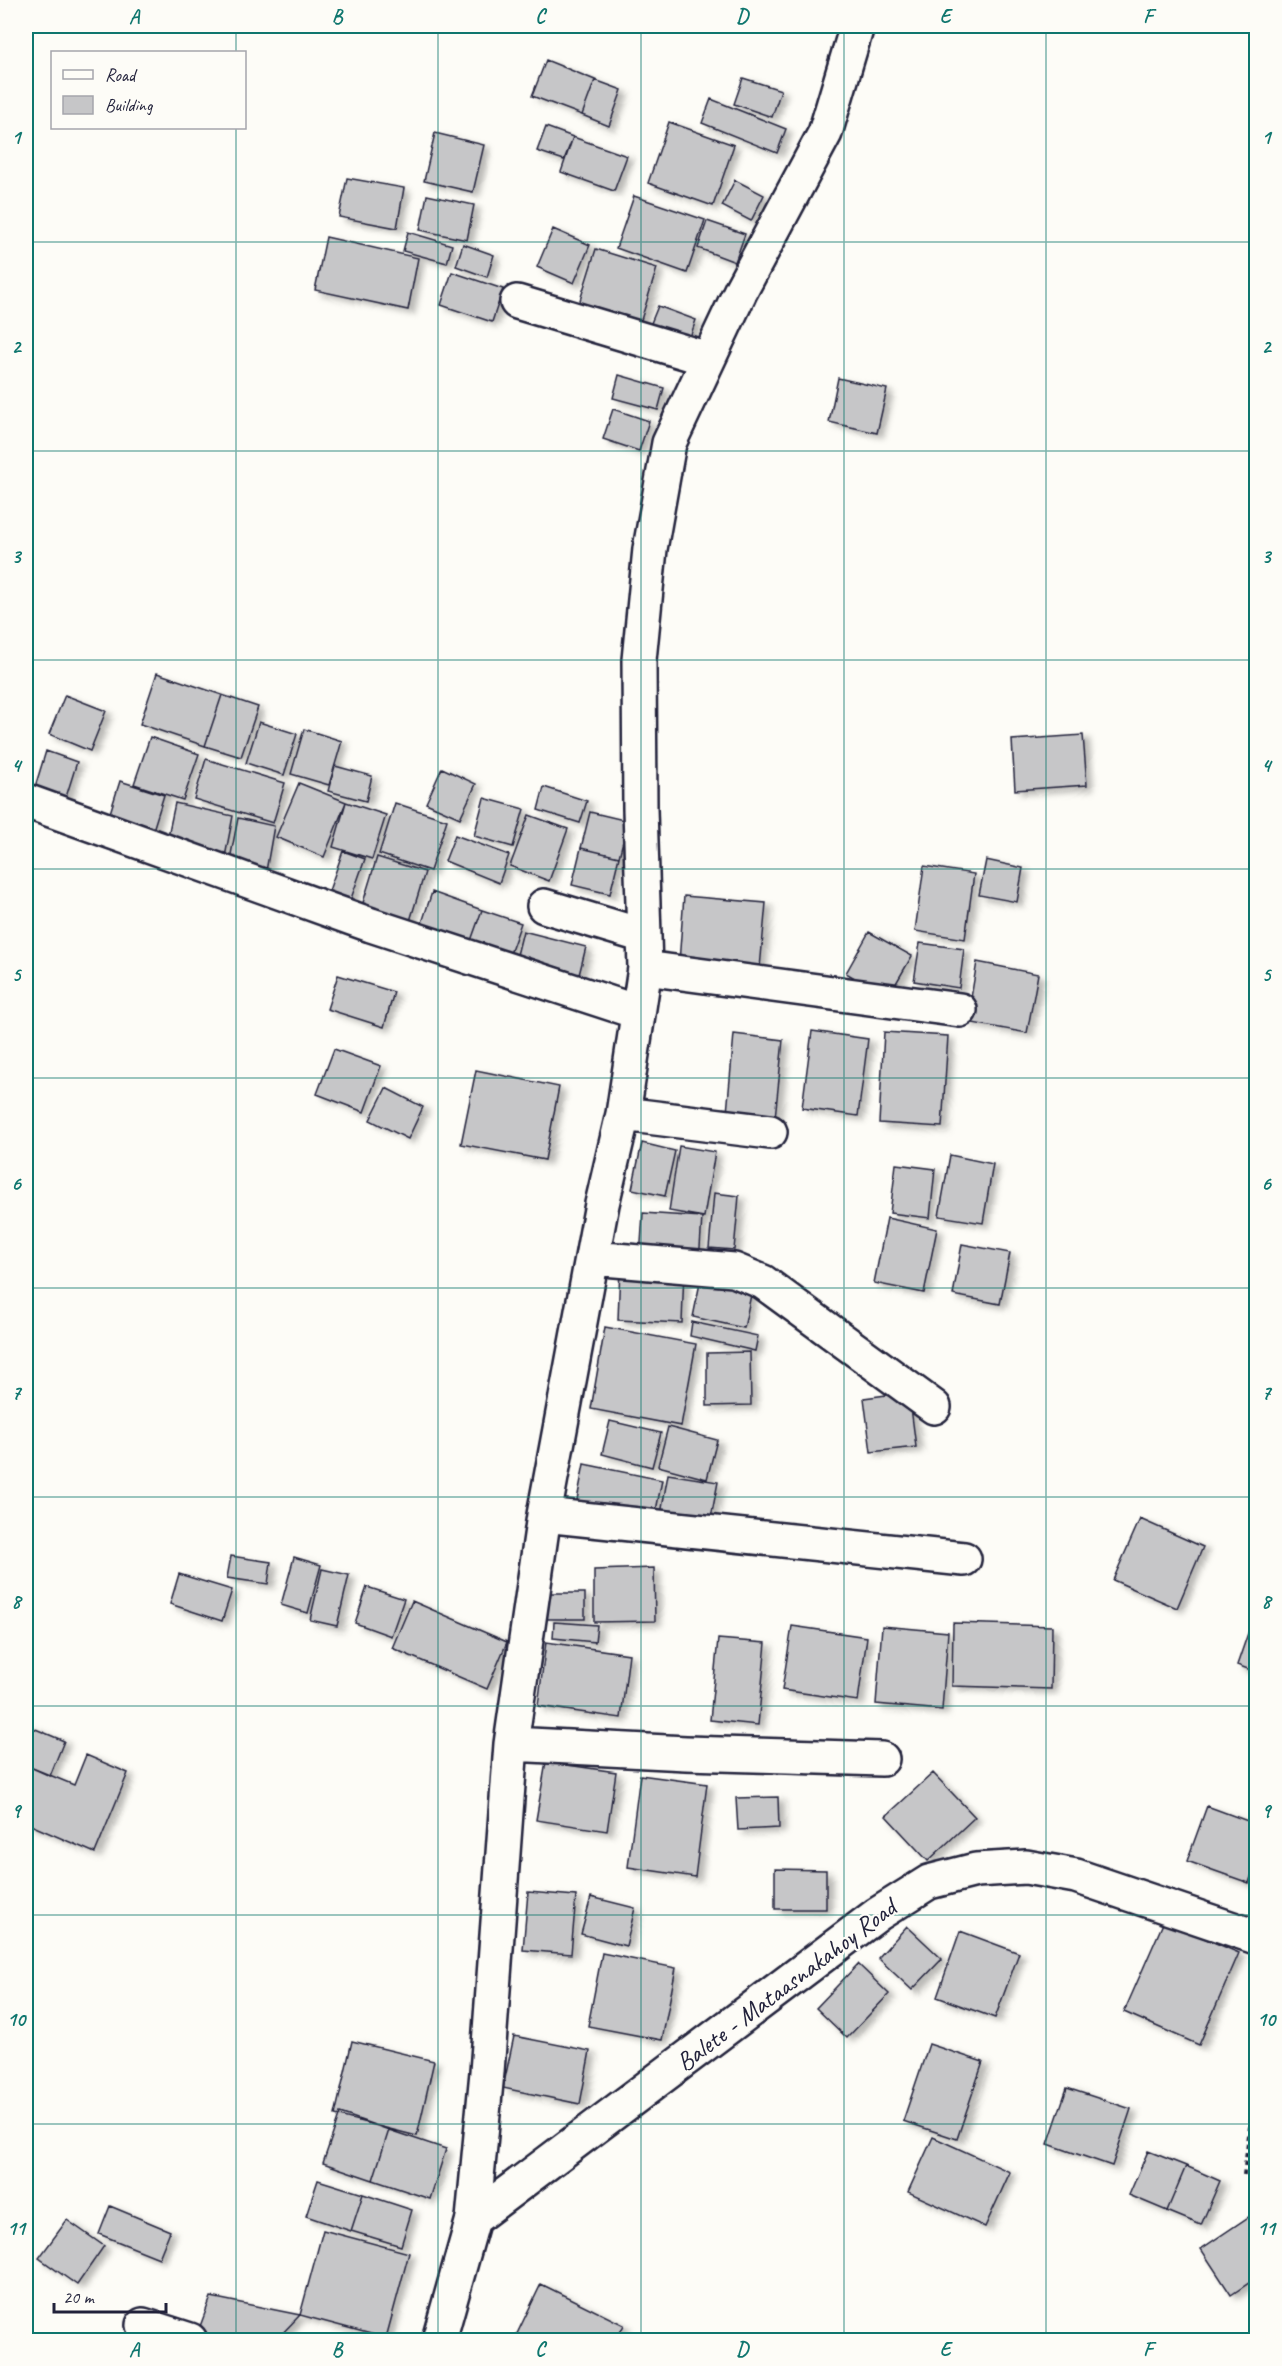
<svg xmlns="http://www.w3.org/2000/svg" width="1282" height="2366" font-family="Caveat,sans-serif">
  <defs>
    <filter id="shadow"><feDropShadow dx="6" dy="4" stdDeviation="3" flood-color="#0004"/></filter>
  </defs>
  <rect width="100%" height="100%" fill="#fdfcf7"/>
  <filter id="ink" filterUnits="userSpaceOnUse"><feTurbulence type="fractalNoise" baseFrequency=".0167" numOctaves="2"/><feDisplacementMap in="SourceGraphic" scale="12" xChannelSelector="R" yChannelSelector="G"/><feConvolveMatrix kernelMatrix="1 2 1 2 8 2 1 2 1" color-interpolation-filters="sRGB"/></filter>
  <g filter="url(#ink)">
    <path fill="#c6c6c8" stroke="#22223b" stroke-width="1.5" filter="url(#shadow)" d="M546,60L595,80L582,115L532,96Z
      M743,78L781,90L772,117L734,104Z
      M595,80L622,90L609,126L582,115Z
      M711,99L786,129L777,153L702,123Z
      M669,122L734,145L713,206L648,183Z
      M546,127L573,137L564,160L537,151Z
      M435,133L484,145L473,192L424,181Z
      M573,137L627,156L614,191L561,172Z
      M347,178L404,188L397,228L339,217Z
      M735,180L764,195L751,221L722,206Z
      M427,195L474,205L467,240L420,230Z
      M634,196L705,220L687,273L616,248Z
      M707,221L745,234L735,262L698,248Z
      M553,229L590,245L574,283L537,267Z
      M408,232L452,245L447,263L403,251Z
      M326,237L418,258L408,310L315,290Z
      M463,244L494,255L487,277L456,266Z
      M596,249L657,268L637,333L576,313Z
      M452,272L503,289L492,322L441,305Z
      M658,306L696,320L688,343L649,328Z
      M619,375L664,388L658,410L613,398Z
      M838,378L887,389L877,433L829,422Z
      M613,409L649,421L639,451L603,439Z
      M157,673L222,695L205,746L140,724Z
      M65,695L106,711L90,751L49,734Z
      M222,695L258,707L241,757L205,746Z
      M259,722L297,734L284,775L246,763Z
      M304,729L342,741L329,785L291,774Z
      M1083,735L1087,785L1015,790L1012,740Z
      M150,737L199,754L183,800L134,784Z
      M46,751L77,762L62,810L31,800Z
      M206,759L285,783L273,823L194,799Z
      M335,766L372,776L366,801L328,791Z
      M442,768L476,784L460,818L426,803Z
      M120,781L164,795L149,843L105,829Z
      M299,783L346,802L324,857L276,837Z
      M544,787L587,801L580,823L538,810Z
      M484,798L524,809L513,847L474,836Z
      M346,802L386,815L372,859L333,847Z
      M175,803L233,816L224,862L165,850Z
      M395,803L447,820L430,871L379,854Z
      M590,812L628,821L619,857L581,848Z
      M529,815L568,829L549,881L510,866Z
      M238,818L274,826L265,877L228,870Z
      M455,835L509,855L499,883L445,861Z
      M581,848L619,857L610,894L572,885Z
      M343,851L365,859L347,910L325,902Z
      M377,857L425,872L406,934L358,919Z
      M986,860L1023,868L1017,902L979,895Z
      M924,866L974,874L965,939L915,931Z
      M432,892L482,910L468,949L419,932Z
      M684,896L766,903L760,968L679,962Z
      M482,910L521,923L507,962L468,949Z
      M523,931L586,947L577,983L514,967Z
      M869,932L912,956L888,997L846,973Z
      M920,943L964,949L959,988L914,981Z
      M977,962L1038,974L1027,1033L967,1022Z
      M338,975L394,992L384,1027L327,1009Z
      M812,1031L868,1039L858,1116L802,1108Z
      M884,1032L948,1036L942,1127L879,1123Z
      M734,1034L783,1040L775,1118L727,1113Z
      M334,1049L381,1066L364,1112L317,1094Z
      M476,1070L559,1087L545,1160L461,1144Z
      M386,1088L423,1107L408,1139L370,1120Z
      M642,1143L675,1151L665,1196L632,1189Z
      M679,1146L715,1152L704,1217L669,1211Z
      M950,1155L993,1164L983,1223L939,1216Z
      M896,1164L935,1169L930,1218L890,1213Z
      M714,1193L739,1196L734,1250L709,1248Z
      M643,1213L702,1217L699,1263L640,1258Z
      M887,1218L937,1229L924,1293L874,1283Z
      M962,1244L1010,1253L1000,1304L953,1295Z
      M620,1267L684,1270L682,1323L618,1320Z
      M701,1278L752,1290L744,1328L693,1317Z
      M692,1322L758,1336L755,1351L690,1336Z
      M605,1327L696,1344L681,1426L591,1409Z
      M750,1352L751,1405L707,1406V1353Z
      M909,1392L916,1447L871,1452L864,1398Z
      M610,1421L661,1433L652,1467L602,1454Z
      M668,1427L717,1440L707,1479L658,1466Z
      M584,1464L662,1480L653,1526L575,1510Z
      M668,1474L718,1482L710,1523L661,1514Z
      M1140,1519L1203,1547L1177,1608L1113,1580Z
      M231,1556L271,1562L268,1584L227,1578Z
      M294,1557L321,1565L308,1613L281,1605Z
      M654,1568L655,1621L594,1622V1570Z
      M322,1569L349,1575L337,1626L310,1620Z
      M179,1574L232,1590L222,1621L170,1604Z
      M367,1587L404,1599L391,1636L355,1623Z
      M547,1593H585V1619H547Z
      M412,1601L507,1642L487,1689L392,1648Z
      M1256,1610V1672L1237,1665Z
      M554,1622L597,1625L595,1642L553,1638Z
      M953,1623L1052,1626L1051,1689L952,1686Z
      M792,1626L867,1637L858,1701L782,1690Z
      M882,1626L948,1632L942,1710L876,1704Z
      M718,1639L766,1643L758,1725L710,1720Z
      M546,1642L629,1654L621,1718L538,1706Z
      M26,1725L64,1741L50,1776L30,1767L26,1774Z
      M86,1755L128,1773L95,1853L26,1823V1774L30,1767L74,1785Z
      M546,1762L616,1772L607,1831L536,1820Z
      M933,1773L975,1817L928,1861L886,1816Z
      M640,1775L707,1784L695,1877L628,1867Z
      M778,1797L779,1828L738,1830L736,1798Z
      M1207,1806L1256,1824V1862L1249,1883L1187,1861Z
      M775,1869L826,1870V1909H775Z
      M528,1892L576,1896L571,1954L523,1950Z
      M591,1897L635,1908L626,1946L581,1934Z
      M1164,1921L1239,1953L1199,2045L1124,2012Z
      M907,1926L942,1959L912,1990L878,1958Z
      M960,1931L1019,1953L995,2018L937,1997Z
      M602,1953L676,1968L662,2040L588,2026Z
      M858,1964L889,1994L847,2038L816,2008Z
      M514,2036L590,2051L580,2104L503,2088Z
      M352,2041L434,2061L417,2136L335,2115Z
      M929,2044L983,2062L957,2139L903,2121Z
      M1067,2088L1131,2109L1112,2166L1048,2144Z
      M340,2113L389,2130L373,2180L323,2163Z
      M389,2130L446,2149L430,2199L373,2180Z
      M933,2137L1010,2172L985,2227L908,2192Z
      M1148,2151L1186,2166L1167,2211L1129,2195Z
      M1186,2166L1220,2181L1201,2225L1167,2211Z
      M318,2180L363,2194L351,2231L306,2216Z
      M363,2194L412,2210L401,2246L351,2231Z
      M110,2206L170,2231L159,2258L99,2234Z
      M1256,2212V2278L1231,2295L1201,2249Z
      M67,2220L104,2246L77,2285L39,2258Z
      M323,2230L409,2253L386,2338L300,2315Z
      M541,2284L624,2325L616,2340H514Z
      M211,2297L300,2315L276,2340H205L196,2337Z"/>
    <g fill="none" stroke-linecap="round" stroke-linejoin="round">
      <g stroke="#22223b" stroke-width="38">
        <path id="minor" d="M517,302L708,359
          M26,801L371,925L637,1012
          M544,906L644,936
          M645,968L960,1010
          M623,1114L770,1132
          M592,1258L734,1270L763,1282L934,1407
          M544,1515L964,1559
          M511,1744L686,1753L882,1759
          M473,2219L487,2072L511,1744L544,1515L602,1204L623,1114L645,968L640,809L639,660L650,549L669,443L741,290L825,133L857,26
          M143,2325L190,2340"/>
      </g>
      <g stroke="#22223b" stroke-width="38">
        <path id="major" d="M439,2340L473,2219L878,1914L929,1882L976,1870L1026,1867L1076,1876L1256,1937"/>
      </g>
      <path stroke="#22223b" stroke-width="4" stroke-dasharray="4.5 4.5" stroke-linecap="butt" d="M1244,2175L1256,2078"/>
      <use href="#minor" stroke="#fdfcf7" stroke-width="33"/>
      <use href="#major" stroke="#fdfcf7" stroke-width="33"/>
    </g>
  </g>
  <path fill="none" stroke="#0f766e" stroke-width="1.5" stroke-opacity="0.55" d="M236,26V52M438,26V2340M641,26V2340M844,26V2340M1046,26V2340M236,128V2340M26,242H1256M26,451H1256M26,660H1256M26,869H1256M26,1078H1256M26,1288H1256M26,1497H1256M26,1706H1256M26,1915H1256M26,2124H1256"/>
  <g text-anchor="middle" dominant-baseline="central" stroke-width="4.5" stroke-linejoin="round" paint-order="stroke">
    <g font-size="26" fill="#22223b" stroke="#fdfcf7">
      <text transform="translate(786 1985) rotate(-37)">Balete - Mataasnakahoy Road</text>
    </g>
  </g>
  <rect width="1282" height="2366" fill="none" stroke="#fdfcf7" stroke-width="66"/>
  <rect x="51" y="51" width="195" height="78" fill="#fdfcf7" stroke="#a5a5ac" stroke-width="1.5"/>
  <rect x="63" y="70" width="30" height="9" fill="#fdfcf7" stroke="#a5a5ac" stroke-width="1.5"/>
  <text x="105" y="81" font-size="18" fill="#22223b">Road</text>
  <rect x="63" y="96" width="30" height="18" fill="#c6c6c8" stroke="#a5a5ac" stroke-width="1.5"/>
  <text x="105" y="111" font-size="18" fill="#22223b">Building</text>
  <path d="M54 2303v9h112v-9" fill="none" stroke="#22223b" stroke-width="3"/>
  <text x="63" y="2303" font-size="18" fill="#22223b" stroke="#fdfcf7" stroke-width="4.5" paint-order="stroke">20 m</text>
  <rect x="33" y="33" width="1216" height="2300" fill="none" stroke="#0f766e" stroke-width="2"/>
  <g font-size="20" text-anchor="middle" font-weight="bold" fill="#0f766e">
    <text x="134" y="23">A</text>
    <text x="337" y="23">B</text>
    <text x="540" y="23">C</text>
    <text x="742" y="23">D</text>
    <text x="945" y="23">E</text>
    <text x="1148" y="23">F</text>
    <text x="16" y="144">1</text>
    <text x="1266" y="144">1</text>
    <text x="16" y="353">2</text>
    <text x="1266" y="353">2</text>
    <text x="16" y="563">3</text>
    <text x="1266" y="563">3</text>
    <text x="16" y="772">4</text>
    <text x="1266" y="772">4</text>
    <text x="16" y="981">5</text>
    <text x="1266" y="981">5</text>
    <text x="16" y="1190">6</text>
    <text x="1266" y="1190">6</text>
    <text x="16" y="1399">7</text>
    <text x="1266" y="1399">7</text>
    <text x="16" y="1608">8</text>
    <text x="1266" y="1608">8</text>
    <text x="16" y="1817">9</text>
    <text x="1266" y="1817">9</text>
    <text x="16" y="2026">10</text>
    <text x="1266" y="2026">10</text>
    <text x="16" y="2235">11</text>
    <text x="1266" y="2235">11</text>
    <text x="134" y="2356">A</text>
    <text x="337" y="2356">B</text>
    <text x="540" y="2356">C</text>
    <text x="742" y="2356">D</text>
    <text x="945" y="2356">E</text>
    <text x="1148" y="2356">F</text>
  </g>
</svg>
